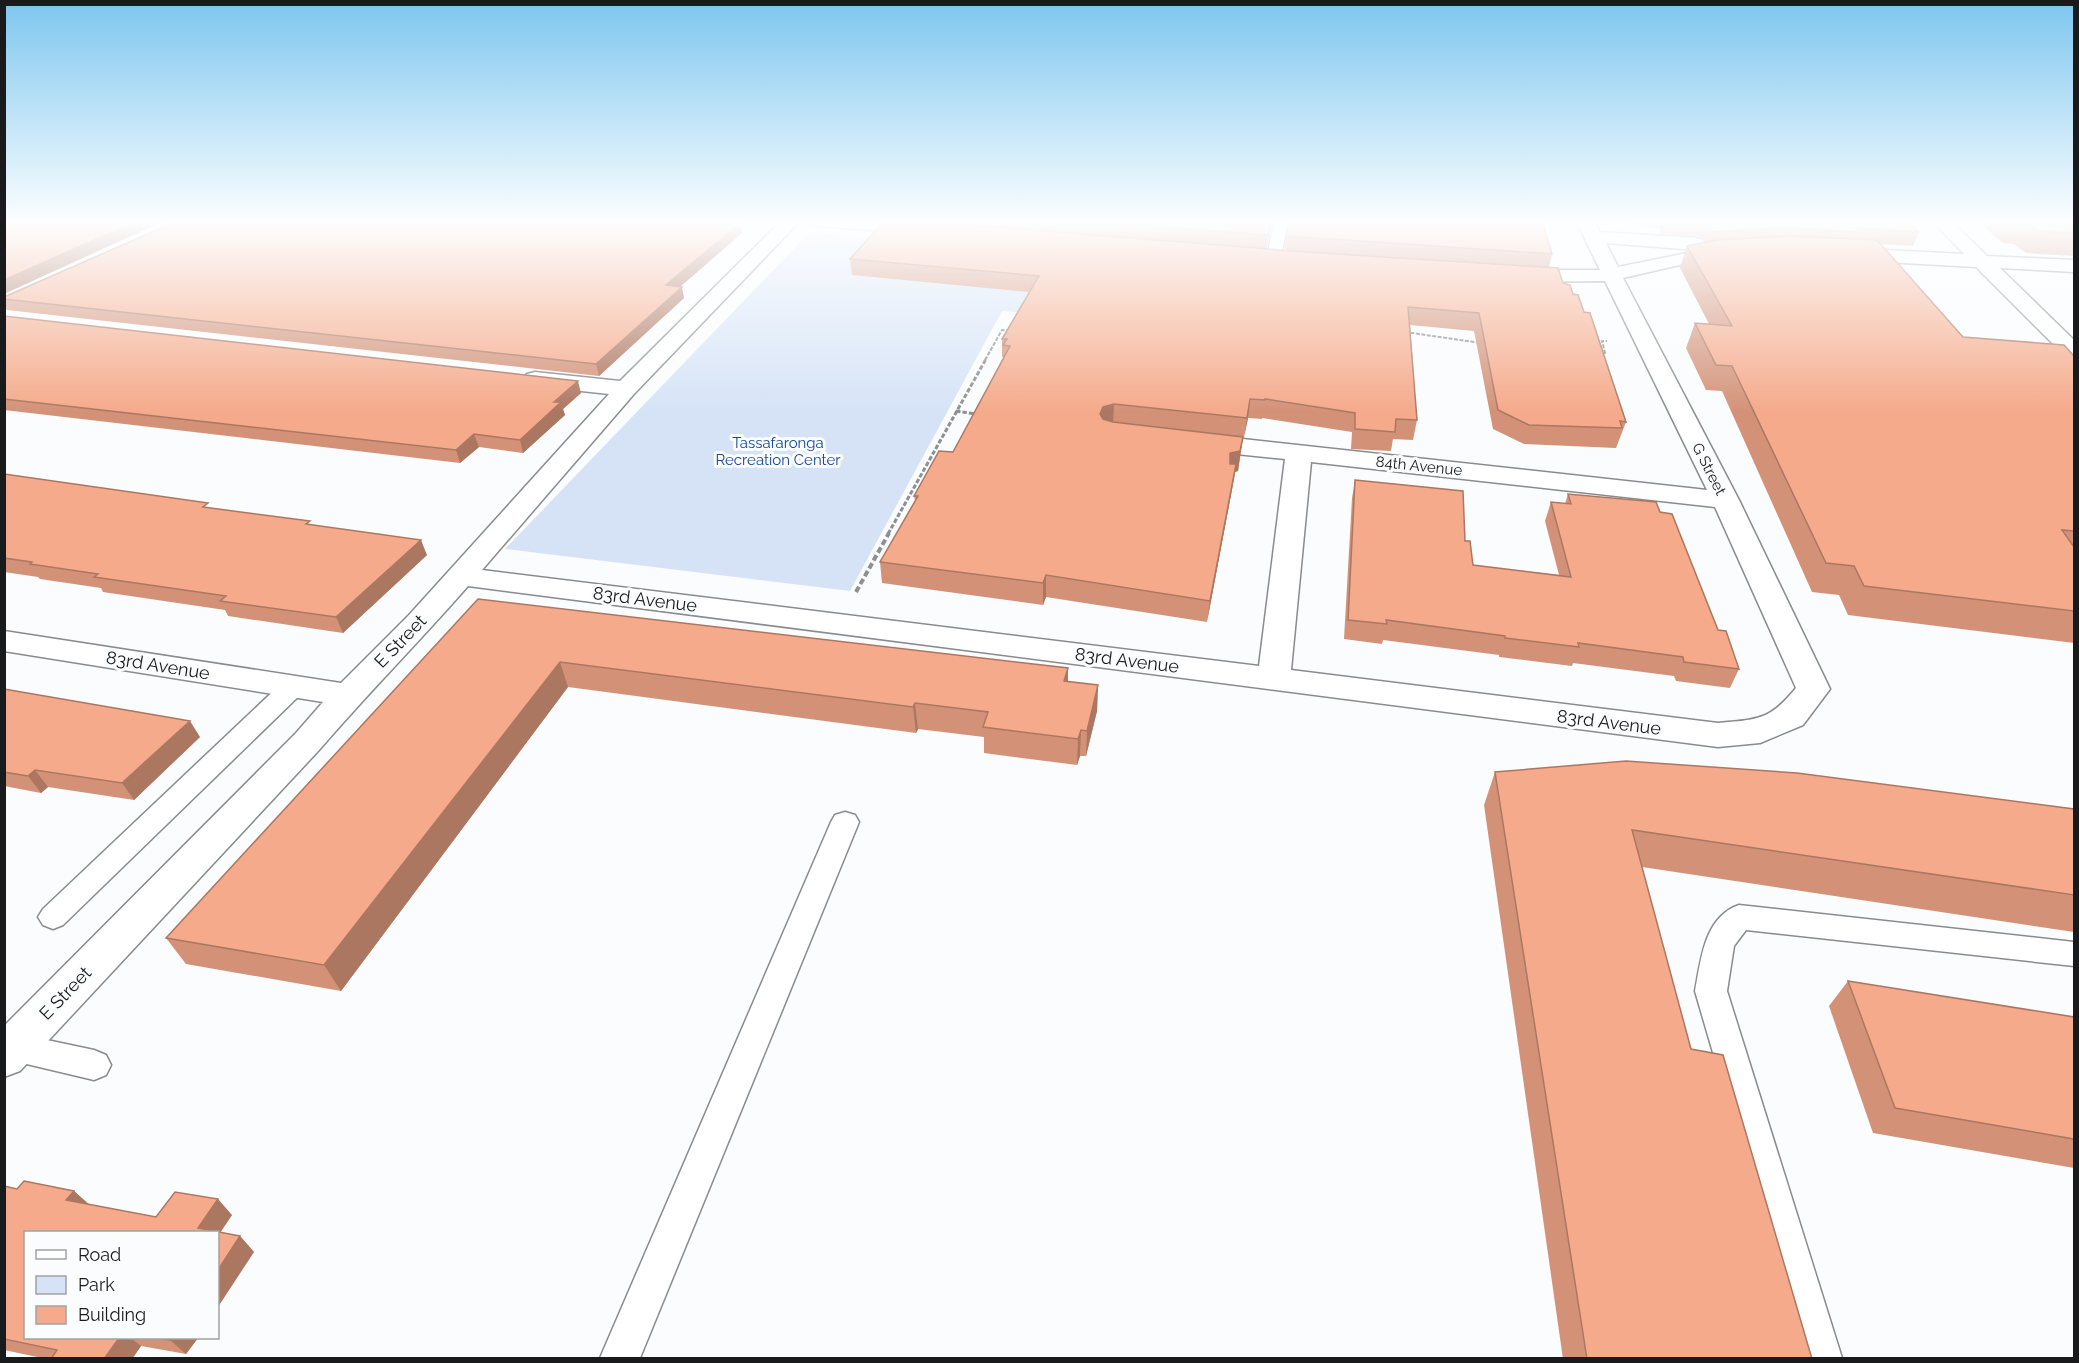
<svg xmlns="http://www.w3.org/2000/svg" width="2079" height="1363" font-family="Raleway,sans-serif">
  <rect width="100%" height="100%" fill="#fafcfe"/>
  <path fill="#d6e3f7" d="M809,233L1208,263L1192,327L1002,311L850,591L505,549Z"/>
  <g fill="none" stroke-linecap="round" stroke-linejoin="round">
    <g stroke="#898b8e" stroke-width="3">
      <path id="service" d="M1274,221H1288L1281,257L1274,261L1267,257Z
        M293,679L302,681L305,687L302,693L63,925L53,929L43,925L38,917L43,909L284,681Z
        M845,812L855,815L859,822L640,1358H600L831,822L835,815Z
        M1739,905L2074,942V966L1746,930L1734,946L1727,991L1842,1358H1802L1695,991C1701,960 1704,917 1739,905Z
        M14,1033L94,1050L106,1055L111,1065L106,1075L94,1080L14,1061L4,1058V1036Z"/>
    </g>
    <g stroke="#898b8e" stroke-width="3">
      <path id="minor" d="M781,221H800L634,394L482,570L1259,666L1285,459L1198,450L1189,447L1185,442L1189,437L1198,434L1707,490L1605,281L1517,282L1510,280L1507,276L1510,272L1517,270H1600L1576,221H1594L1600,232L1696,238L1703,240L1705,244L1703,248L1696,250L1606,243L1618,267L1712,248L1733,249L1736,253L1733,257L1726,259L1684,264L1623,278L1739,500L1830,689L1803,725L1760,743L1718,747L468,586C420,641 368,693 320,749L20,1071L4,1077V1026L296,733L323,702L4,651V631L341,683L409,615L609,394L535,386L527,384L523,379L527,374L535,372L620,381ZM1311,462L1715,507L1796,688C1769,721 1758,719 1718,723L1291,670Z
        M809,221C846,219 895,216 930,225L933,229L930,233L924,234L818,226L812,225Z
        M1932,221H1951L1987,256L2074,260V272L2000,268L2074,340V359L2066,357L1976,267L1847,260L1840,258L1837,254L1840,250L1847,248L1964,254Z"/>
    </g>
    <path stroke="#8d8f90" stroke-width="2" stroke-dasharray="4 1.5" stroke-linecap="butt" d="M1405,332L1481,343
      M1599,352L1605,353L1602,341H1607
      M985,360L1002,330L1011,331"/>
    <path stroke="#8d8f90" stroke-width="3" stroke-dasharray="4.5 2" stroke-linecap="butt" d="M956,411L976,414
      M888,534L986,359"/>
    <path stroke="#8d8f90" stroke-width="4" stroke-dasharray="6 3" stroke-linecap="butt" d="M856,592L889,533"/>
    <use href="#service" fill="#fff" fill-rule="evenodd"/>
    <use href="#minor" fill="#fff" fill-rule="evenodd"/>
  </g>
  <path fill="#d39278" d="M884,221H1272L1266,249L1285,250L1286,236L1552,254L1549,267L1573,294L1584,312L1626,422L1616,448L1524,444L1493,429L1474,331L1410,325L1417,420L1413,440L1393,439L1391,451L1351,449L1352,432L1262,418V419L1248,418L1244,437H1243L1238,471L1235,472L1233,484L1207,622L1046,597L1043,605L882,583L880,562L915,501L914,496L953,452L1003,358V357H1002V339L1029,292L852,275L850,259Z
    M1632,221H1907L1919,232L1913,246L1880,244L1963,337L2074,356V643L1848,615L1839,595L1812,592L1722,391L1706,390L1686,348L1695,323L1709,324L1680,268L1687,246L1706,242L1705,239L1697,236L1661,234L1659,228L1634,225Z
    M1977,221H2074V256L2026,253L2014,244L2003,243Z
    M740,223L742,233L680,287L684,298L599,376L7,310L4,306V297Z
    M4,316L581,393L563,409L565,415L523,453L479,447L460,463L4,410Z
    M4,474L312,525L427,555L343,633L228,616L225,610L103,592L101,588L40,579L38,577L4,572Z
    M1355,480L1465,541L1473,565L1559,575L1545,521L1551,502L1565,504L1568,494L1660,512L1718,630L1739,669L1730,688L1676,681L1674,676L1573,663L1572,666L1499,657V655L1383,640L1382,644L1344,639L1352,498Z
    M478,599L1068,668V682L1098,685L1097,711L1086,756H1080L1077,765L984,753V737L918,729L916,733L568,687L341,991L186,964L166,938Z
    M4,689L200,737L134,800L48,787L41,793L4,786Z
    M1495,772L2074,809V932L1642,867L1691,1049L1812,1359H1563L1484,805Z
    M1848,981L2074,1017V1168L1873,1133L1829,1006Z
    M4,1186L17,1189L74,1191L88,1204L156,1217L232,1215L220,1232L240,1236L254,1252L26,1338H198L186,1354L141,1346L132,1359H47L4,1350Z"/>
  <path fill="#ac7761" d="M137,221H164L4,294V280Z
    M1271,221H1272L1266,249L1268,235Z
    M740,223L742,233L668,297L666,285Z
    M682,287L684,298L599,376L596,364Z
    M578,381L581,393L563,409L565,415L523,453L520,440L554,402Z
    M1250,399L1248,418L1244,437Z
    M1114,404L1113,423L1102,426L1100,414L1103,407Z
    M474,434L479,447L460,463L456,450Z
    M1243,437L1238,471L1235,472L1233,484L1207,622L1230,453Z
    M421,540L427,555L343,633L336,617Z
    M1046,575V597L1043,605V583Z
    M560,662L568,687L341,991L324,965Z
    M1068,668V693L1064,681Z
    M1098,685L1097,711L1086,756L1087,731Z
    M915,703L918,729L916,733L913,707Z
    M190,721L200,737L134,800L122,783Z
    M1081,730L1080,756L1077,765L1078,739Z
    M35,770L48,787L41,793L28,776Z
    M74,1191L91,1206L66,1200Z
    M218,1199L232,1215L218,1236L198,1228Z
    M240,1236L254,1252L218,1307V1270Z
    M119,1338H131L141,1346L132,1359H104Z
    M172,1338H198L186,1354L170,1340Z"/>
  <path fill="#f5aa8b" stroke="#ac7761" stroke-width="1.5" d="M4,221H137L4,280Z
    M177,221H720L740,223L666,285L682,287L596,364L4,299V297Z
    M884,221H920L1305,252L1558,268L1563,283L1570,285L1573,294L1578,295L1584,312L1590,313L1626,422L1620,421L1622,428L1529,425L1498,410L1479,313L1408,307L1417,420L1396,419L1395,432L1355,429V413L1265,399V400L1250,399L1247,418L1114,404L1103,407L1100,414L1103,419L1113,422L1243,437L1240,451L1230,453V464H1236L1210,601L1046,575L1043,583L880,562L918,496H914L939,451L953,452L1010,346L1003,345L1007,339H1002L1039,276L850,259Z
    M1084,221H1271L1268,235Z
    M1289,221H1542L1552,254L1286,236Z
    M1682,221H1907L1919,232L1856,228L1859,232L1785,228L1711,232L1710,225L1701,222Z
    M2014,221H2074V233L2038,231L2026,222Z
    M1788,236L1877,240L1963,337L2064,345L2074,356V531L2062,530L2074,547V611L1864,586L1854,566L1826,563L1732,366L1716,365L1695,323L1732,326L1687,246L1717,240Z
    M4,316L578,381L554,402H561L520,440L474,434L456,450L4,399Z
    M4,474L208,503L203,507L310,521L306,524L421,540L336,617L220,601L226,596L94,577L98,574L30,564L32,562L4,558Z
    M1355,480L1463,491L1465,541H1470L1473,565L1571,577L1551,502L1571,504L1568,494L1656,502L1660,512L1672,514L1718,630L1726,631L1739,669L1684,662L1683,657L1578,643L1579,647L1505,638V636L1386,620L1387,624L1348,620Z
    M478,599L1068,668L1064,681L1098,685L1087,731L1081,730L1078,739L983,727L988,712L915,703L913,707L560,662L324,965L166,938Z
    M4,689L190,721L122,783L35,770L28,776L4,772Z
    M1626,761L1797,773L2074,809V895L1632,830L1691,1049L1723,1055L1812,1359H1587L1495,772Z
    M1848,981L2074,1017V1139L1895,1108Z
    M24,1181L74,1191L66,1200L156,1217L175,1192L218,1199L198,1228L240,1236L218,1270V1233H26V1338H119L104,1359H51L57,1350L4,1339V1186L17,1189Z
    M159,1338H172L170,1340Z"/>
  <linearGradient id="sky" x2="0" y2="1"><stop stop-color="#7dc6ef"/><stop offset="0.54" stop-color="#fdfeff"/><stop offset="1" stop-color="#fdfeff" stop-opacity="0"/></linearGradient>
  <rect width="2079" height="412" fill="url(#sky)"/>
  <g text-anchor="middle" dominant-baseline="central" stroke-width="6" stroke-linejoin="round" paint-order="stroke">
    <g font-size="15" fill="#174991" stroke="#fafcfe">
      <text x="778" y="443">Tassafaronga<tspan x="778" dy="17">Recreation Center</tspan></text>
    </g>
    <g font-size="15" fill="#191a1b" stroke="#fafcfe">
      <text transform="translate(1419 466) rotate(6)">84th Avenue</text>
      <text transform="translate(1709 469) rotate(63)">G Street</text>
    </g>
    <g font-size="18" fill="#191a1b" stroke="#fafcfe">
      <text transform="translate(645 599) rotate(7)">83rd Avenue</text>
      <text transform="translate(400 641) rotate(-46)">E Street</text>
      <text transform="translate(1127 660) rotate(7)">83rd Avenue</text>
      <text transform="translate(158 665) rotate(9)">83rd Avenue</text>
      <text transform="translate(1609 722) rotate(7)">83rd Avenue</text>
      <text transform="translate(65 993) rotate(-46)">E Street</text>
    </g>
  </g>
  <rect width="2079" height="1363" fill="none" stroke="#191a1b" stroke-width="12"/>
  <rect x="24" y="1231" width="195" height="108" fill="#fafcfe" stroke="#a0a2a3" stroke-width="1.5"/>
  <rect x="36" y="1250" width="30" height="9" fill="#ffffff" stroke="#a0a2a3" stroke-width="1.5"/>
  <text x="78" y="1261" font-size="18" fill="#191a1b">Road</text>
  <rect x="36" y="1276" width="30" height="18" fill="#d6e3f7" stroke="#a0a2a3" stroke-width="1.5"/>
  <text x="78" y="1291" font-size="18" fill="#191a1b">Park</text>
  <rect x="36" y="1306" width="30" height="18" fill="#f5aa8b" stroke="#a0a2a3" stroke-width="1.5"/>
  <text x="78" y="1321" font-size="18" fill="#191a1b">Building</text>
</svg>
